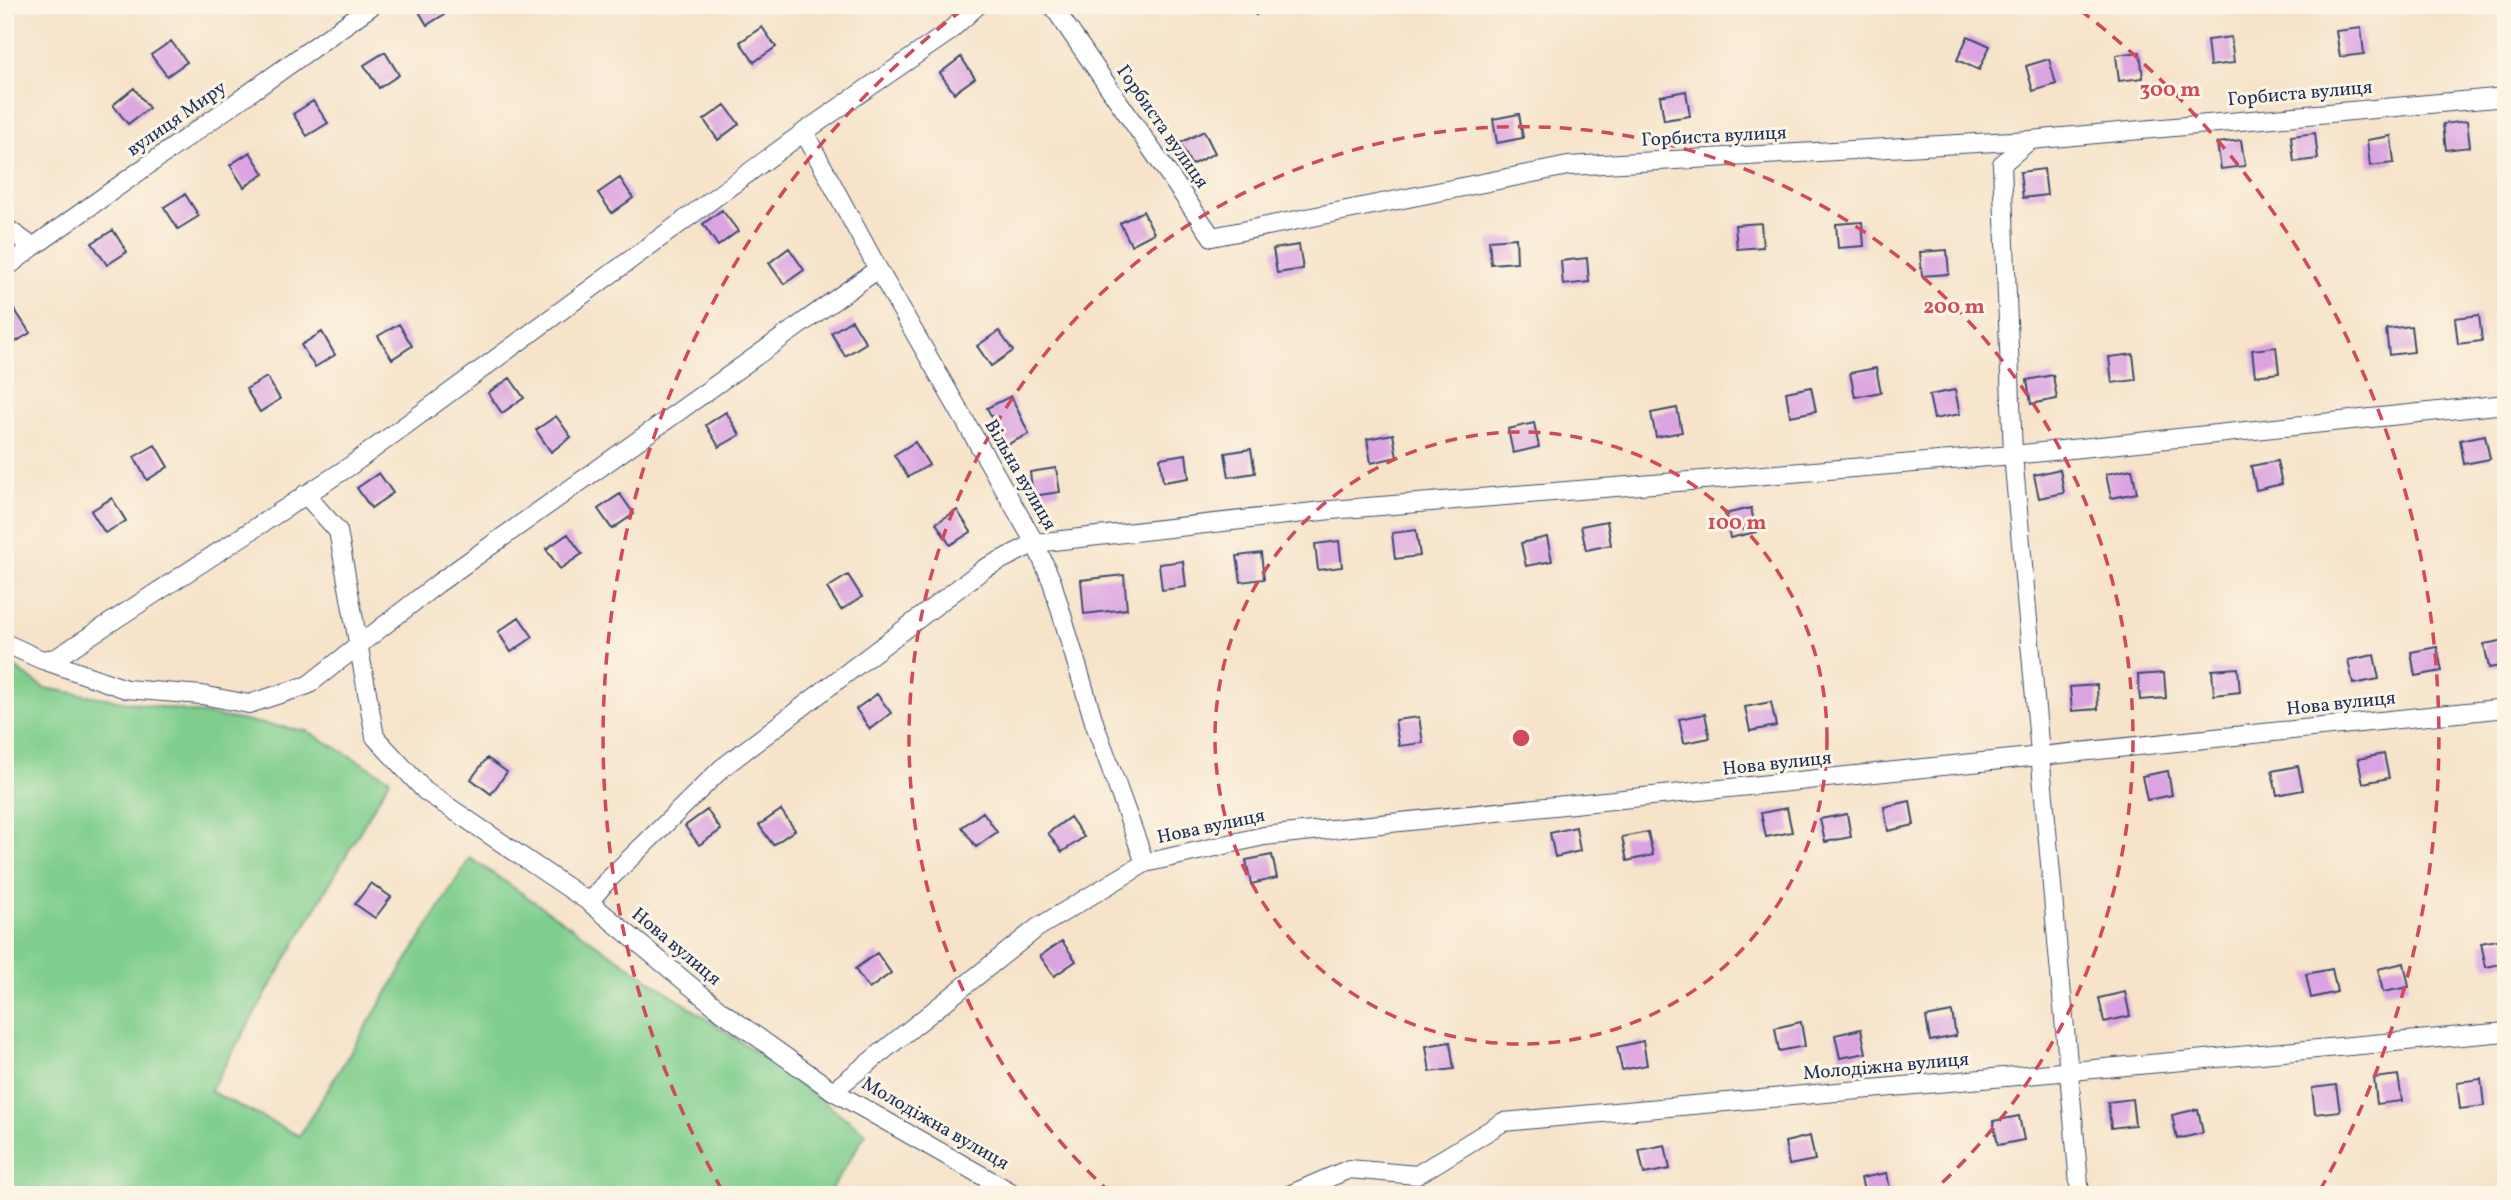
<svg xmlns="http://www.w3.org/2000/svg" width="2511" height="1200" font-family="Vollkorn,serif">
  <rect width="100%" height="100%" fill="#fcf5e5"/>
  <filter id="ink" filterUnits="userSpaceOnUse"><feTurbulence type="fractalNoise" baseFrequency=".0143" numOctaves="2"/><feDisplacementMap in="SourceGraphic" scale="14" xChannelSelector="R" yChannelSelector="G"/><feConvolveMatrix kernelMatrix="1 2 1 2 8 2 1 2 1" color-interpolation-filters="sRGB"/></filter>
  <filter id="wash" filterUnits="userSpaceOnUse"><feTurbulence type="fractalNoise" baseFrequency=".00686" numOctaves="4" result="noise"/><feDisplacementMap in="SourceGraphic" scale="28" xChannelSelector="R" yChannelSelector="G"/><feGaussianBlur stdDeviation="1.57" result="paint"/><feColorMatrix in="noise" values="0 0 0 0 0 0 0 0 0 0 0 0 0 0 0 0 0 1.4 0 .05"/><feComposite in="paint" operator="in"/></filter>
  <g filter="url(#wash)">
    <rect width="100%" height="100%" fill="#f6e3c9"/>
    <path fill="#7fce8d" stroke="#4d7e76" stroke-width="2" d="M5,660L44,688L307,731L390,779L210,1091L299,1136L470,858L754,1051L866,1133L828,1195H5Z"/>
    <g id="blocks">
      <path fill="#dba3e1" d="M415,5H443L448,12L427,25Z
        M1247,5H1266L1256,15Z
        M762,27L776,47L754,62L740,42Z
        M2361,28L2364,54L2340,57L2336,31Z
        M1968,36L1990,46L1979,70L1957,60Z
        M2231,37L2234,63L2210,66L2207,40Z
        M171,41L187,62L167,76L151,55Z
        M385,52L399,75L379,88L364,65Z
        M2140,52L2143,78L2119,81L2116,55Z
        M961,57L975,78L954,93L940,73Z
        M2049,59L2056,84L2033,91L2026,66Z
        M134,88L149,108L128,124L113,105Z
        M1686,91L1690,116L1664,120L1660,96Z
        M313,101L328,123L307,136L293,114Z
        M725,105L739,124L718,140L704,120Z
        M1519,114L1523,138L1497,143L1493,119Z
        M2467,121L2470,147L2446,150L2443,124Z
        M1204,131L1215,153L1191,165L1180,143Z
        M2315,133L2318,159L2294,162L2291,136Z
        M2391,136L2394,163L2370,166L2367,140Z
        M2241,140L2245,166L2221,169L2217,143Z
        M250,152L264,174L244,187L230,165Z
        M2044,169L2047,195L2023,198L2020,172Z
        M620,178L633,198L612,213L598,193Z
        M185,194L199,216L178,229L164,207Z
        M722,210L738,231L718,246L703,224Z
        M1143,211L1154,233L1131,245L1120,223Z
        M1862,222L1864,246L1838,248L1836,224Z
        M1761,223L1763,247L1737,249L1735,225Z
        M113,230L127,252L107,265L92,243Z
        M1516,238L1517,262L1491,264L1489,240Z
        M1299,245L1303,269L1277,273L1273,249Z
        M789,248L804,270L784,284L769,263Z
        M1947,250L1949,274L1922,276L1920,252Z
        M1587,258L1589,282L1563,285L1561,261Z
        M15,310L30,333L9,346L5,339V317Z
        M2479,315L2482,341L2458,344L2455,318Z
        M852,320L866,343L845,356L831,333Z
        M399,324L412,346L392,359L378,336Z
        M2411,326L2414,352L2389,355L2386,329Z
        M999,331L1013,351L991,366L977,346Z
        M322,332L335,355L315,367L301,345Z
        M2276,347L2279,373L2255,376L2252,350Z
        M2133,354L2136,380L2112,383L2109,357Z
        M1876,368L1881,392L1855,397L1850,373Z
        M2053,375L2057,399L2031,404L2027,380Z
        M267,377L280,399L260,412L246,389Z
        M510,378L524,398L502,413L488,393Z
        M1811,387L1816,411L1790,416L1786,392Z
        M1955,390L1960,414L1934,419L1929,395Z
        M1011,396L1029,434L1006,445L987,408Z
        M1677,408L1682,432L1656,437L1651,413Z
        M726,412L740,435L719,447L706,425Z
        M556,416L571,437L551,452L536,430Z
        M1534,423L1539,447L1513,453L1508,429Z
        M1393,434L1397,457L1371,463L1367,439Z
        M2485,435L2490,459L2464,464L2460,440Z
        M915,442L929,465L908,477L894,455Z
        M155,445L168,467L147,480L134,457Z
        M1251,449L1255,473L1229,477L1225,453Z
        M1186,454L1189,478L1163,482L1160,458Z
        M2277,461L2282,484L2256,490L2251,466Z
        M1056,468L1060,492L1033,496L1030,472Z
        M2060,469L2064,493L2039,498L2034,475Z
        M2132,469L2137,493L2111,498L2106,474Z
        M379,473L393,493L371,508L357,488Z
        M620,494L634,514L612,529L598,509Z
        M112,498L126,521L105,533L91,511Z
        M1751,508L1756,532L1730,538L1725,514Z
        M957,510L971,532L950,545L936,523Z
        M1607,521L1611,545L1586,550L1581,526Z
        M1416,530L1420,556L1395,559L1392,533Z
        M568,534L582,554L560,569L546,549Z
        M1547,537L1552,561L1526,566L1521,543Z
        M1339,541L1342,567L1318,570L1315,544Z
        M1261,553L1264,579L1241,582L1237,556Z
        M1183,561L1186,587L1162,590L1159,564Z
        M848,575L862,597L841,610L827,588Z
        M1124,575L1127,609L1084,614L1081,580Z
        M519,617L533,637L511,652L498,632Z
        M2506,640V665L2489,668L2484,644Z
        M2437,647L2442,671L2415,676L2411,652Z
        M2374,655L2379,679L2353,684L2348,660Z
        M2238,668L2240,692L2214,695L2212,670Z
        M2164,673L2166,698L2140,700L2138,675Z
        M2097,685L2098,709L2072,711L2070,687Z
        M877,694L891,713L870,729L856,709Z
        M1771,702L1776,726L1750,731L1745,707Z
        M1705,714L1710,738L1684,743L1679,719Z
        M1419,717L1423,743L1399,746L1395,720Z
        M2384,754L2389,778L2363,783L2358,759Z
        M487,758L507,772L491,794L471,779Z
        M2298,766L2303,790L2277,795L2272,771Z
        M2168,771L2172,795L2147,800L2142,776Z
        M1910,801L1914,825L1888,831L1884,807Z
        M1787,808L1792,832L1766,837L1761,813Z
        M707,810L721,830L699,845L685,826Z
        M781,810L795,830L773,845L759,825Z
        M983,812L997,832L976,847L962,827Z
        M1847,814L1851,837L1825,842L1820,819Z
        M1070,817L1084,837L1062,852L1048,833Z
        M1576,827L1580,851L1555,857L1550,833Z
        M1648,832L1653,855L1627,861L1622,837Z
        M1272,855L1277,878L1251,884L1246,860Z
        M371,883L391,897L375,918L355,904Z
        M2506,938V963L2486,967L2481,943Z
        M1062,941L1076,961L1054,976L1040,956Z
        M877,953L891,973L869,989L855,969Z
        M2404,963L2409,987L2383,992L2378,969Z
        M2332,969L2337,992L2311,998L2306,974Z
        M2125,992L2130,1016L2104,1022L2099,998Z
        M1952,1012L1956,1036L1930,1041L1926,1017Z
        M1801,1022L1805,1046L1779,1051L1775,1028Z
        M1861,1029L1866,1053L1840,1058L1835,1035Z
        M1643,1041L1647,1065L1622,1070L1617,1047Z
        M1450,1042L1454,1069L1430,1072L1426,1046Z
        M2398,1075L2402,1101L2377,1104L2374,1078Z
        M2481,1079L2484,1106L2460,1109L2457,1082Z
        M2336,1085L2340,1111L2315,1114L2312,1088Z
        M2132,1099L2135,1125L2111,1128L2108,1102Z
        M2198,1109L2203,1133L2177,1139L2172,1115Z
        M2019,1116L2024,1140L1998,1145L1993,1121Z
        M1810,1136L1815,1160L1789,1165L1785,1142Z
        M1665,1145L1670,1169L1644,1174L1639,1150Z
        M1887,1173L1891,1195H1865L1861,1178Z"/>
    </g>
  </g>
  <g filter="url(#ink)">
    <use href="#blocks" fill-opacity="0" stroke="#3c4a6e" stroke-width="2"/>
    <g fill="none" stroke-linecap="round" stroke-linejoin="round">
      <g stroke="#3c4a6e" stroke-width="20">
        <path id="street" d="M1052,5L1212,237L1568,166L2030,140L2506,97
          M804,132L878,269L1035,543L1052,582L1095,725L1145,863
          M2030,140L2002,164L2013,455L2080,1195
          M5,227L33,247L373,5
          M5,269L33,247
          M305,494L338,531L375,737L425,791L589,902L721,1011L833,1091L1037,928L1145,863L1264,836L2506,708
          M5,643L42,660L56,658L350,466L804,132L946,34L978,5
          M43,660L126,689L202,695L249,704L308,685L437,584L878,269
          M589,902L606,882L722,768L985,568L1035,543L1331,510L2013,455L2506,404
          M833,1091L1016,1195
          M1289,1195L1349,1169L1417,1175L1503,1122L2506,1032"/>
      </g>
      <use href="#street" stroke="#fff" stroke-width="18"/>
    </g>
  </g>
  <g fill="none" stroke="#d1495b" stroke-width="3.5" stroke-dasharray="12 9">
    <circle cx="1521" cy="738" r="306"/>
    <path d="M1111 1193A612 612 0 1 1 1931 1193"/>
    <path d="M722 1190A918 918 0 0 1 962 10M2080 10A918 918 0 0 1 2320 1190"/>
  </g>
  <g text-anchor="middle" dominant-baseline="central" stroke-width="6" stroke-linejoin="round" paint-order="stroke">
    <g font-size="19" fill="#1b2f5e" stroke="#fcf5e5">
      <text transform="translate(2300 94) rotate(-5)">Горбиста вулиця</text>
      <text transform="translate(177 119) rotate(-35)">вулиця Миру</text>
      <text transform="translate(1162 127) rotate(55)">Горбиста вулиця</text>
      <text transform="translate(1714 137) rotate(-3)">Горбиста вулиця</text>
      <text transform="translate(1020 475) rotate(60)">Вільна вулиця</text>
      <text transform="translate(2341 704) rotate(-6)">Нова вулиця</text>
      <text transform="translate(1777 764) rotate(-6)">Нова вулиця</text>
      <text transform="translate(1211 827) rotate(-12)">Нова вулиця</text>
      <text transform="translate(676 947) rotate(40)">Нова вулиця</text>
      <text transform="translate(1886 1067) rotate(-5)">Молодіжна вулиця</text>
      <text transform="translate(935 1124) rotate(30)">Молодіжна вулиця</text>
    </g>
  </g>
  <circle cx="1521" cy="738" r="10" fill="#d1495b" stroke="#fcf5e5" stroke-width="3.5"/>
  <g font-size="21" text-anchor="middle" font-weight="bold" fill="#d1495b" stroke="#fcf5e5" stroke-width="6" stroke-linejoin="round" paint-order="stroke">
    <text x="2170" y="96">300 m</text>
    <text x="1954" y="313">200 m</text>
    <text x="1737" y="529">100 m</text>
  </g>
  <rect width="2511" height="1200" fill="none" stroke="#fcf5e5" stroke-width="28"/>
</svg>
